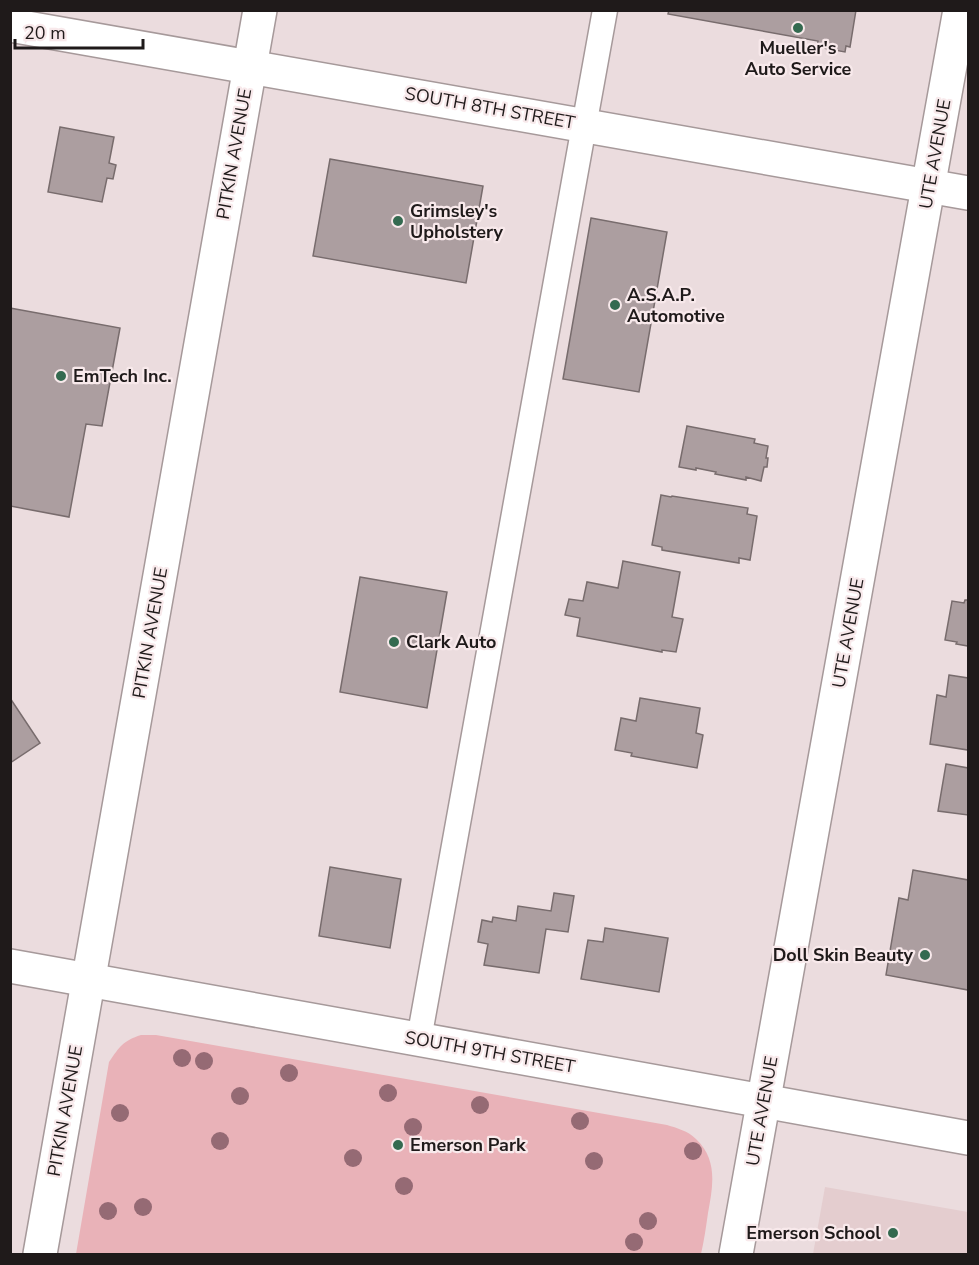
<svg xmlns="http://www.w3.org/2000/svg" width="979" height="1265" font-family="'Nunito Sans',sans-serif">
  <rect width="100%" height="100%" fill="#ebdcde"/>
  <path fill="#e4cdcf" d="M825,1187L968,1212V1254H813Z"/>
  <path fill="#e9b2b8" d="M141,1035H156L667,1125C677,1128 688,1131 696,1139C718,1160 713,1186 708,1213C706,1227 704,1241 701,1254H76L109,1062C120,1046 123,1041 141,1035Z"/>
  <path fill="#ac9ea0" stroke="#786c6d" stroke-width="1.5" d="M669,10H856L850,47L846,46L845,52L817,47L818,41L668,14Z
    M60,127L114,137L109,163L116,165L113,179L107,178L102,202L48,192Z
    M330,159L483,186L466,283L313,256Z
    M591,218L667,232L639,392L563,379Z
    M10,308L120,328L102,426L86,424L69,517L10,506Z
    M687,426L755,439L754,443L768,446L766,458H768L767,467H764L761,481L746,477V480L715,474L716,472L696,468V470L679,467Z
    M661,495L671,497L672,496L748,508L747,514L757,516L750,560L739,558V563L662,550V547L652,545Z
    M623,561L680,572L672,617L683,619L676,652L662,650V652L577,636L580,618L565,615L569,599L583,601L587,582L618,588Z
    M360,577L447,592L427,708L340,692Z
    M965,600H968V646L956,644L957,642L945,640L952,601L964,603Z
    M949,675L968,678V750L930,744L937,695L946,697Z
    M10,698L40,743L10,763Z
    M640,698L700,708L696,733L703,735L697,768L631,756L632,753L615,750L621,718L636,721Z
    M946,764L968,768V815L938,811Z
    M330,867L401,879L390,948L319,936Z
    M913,870L968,880V990L886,975L899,898L908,900Z
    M554,893L574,896L568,932L546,929L539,973L484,965L488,944L478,942L482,920L492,922L493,917L516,921L518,906L551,911Z
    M605,928L668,938L659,992L581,979L588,940L603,942Z"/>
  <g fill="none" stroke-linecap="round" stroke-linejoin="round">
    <g stroke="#a6999a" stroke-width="27">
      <path id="service" d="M419,1039L605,10"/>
    </g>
    <g stroke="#a6999a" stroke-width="36">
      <path id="minor" d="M10,25L968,193
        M763,1101L968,1138"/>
    </g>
    <g stroke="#a6999a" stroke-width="36">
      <path id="tertiary" d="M10,966L763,1101"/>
    </g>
    <g stroke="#a6999a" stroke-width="36">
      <path id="primary" d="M40,1254L260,10
        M736,1254C809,839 888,426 960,10"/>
    </g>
    <use href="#service" stroke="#fff" stroke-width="24"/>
    <use href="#minor" stroke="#fff" stroke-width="33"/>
    <use href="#tertiary" stroke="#fff" stroke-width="33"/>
    <use href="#primary" stroke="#fff" stroke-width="33"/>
  </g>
  <g fill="#956a74">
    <circle cx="182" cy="1058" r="9"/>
    <circle cx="204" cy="1061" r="9"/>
    <circle cx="289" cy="1073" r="9"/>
    <circle cx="388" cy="1093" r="9"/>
    <circle cx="240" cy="1096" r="9"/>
    <circle cx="480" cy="1105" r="9"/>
    <circle cx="120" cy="1113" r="9"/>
    <circle cx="580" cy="1121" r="9"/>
    <circle cx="413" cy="1127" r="9"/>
    <circle cx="220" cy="1141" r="9"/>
    <circle cx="693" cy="1151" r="9"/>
    <circle cx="353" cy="1158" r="9"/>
    <circle cx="594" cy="1161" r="9"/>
    <circle cx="404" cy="1186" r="9"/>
    <circle cx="143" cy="1207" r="9"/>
    <circle cx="108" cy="1211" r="9"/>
    <circle cx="648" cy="1221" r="9"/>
    <circle cx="634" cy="1242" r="9"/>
  </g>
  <g fill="#346a50" stroke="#f8e9eb" stroke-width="2">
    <circle cx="798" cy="28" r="6"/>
    <circle cx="398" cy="221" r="6"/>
    <circle cx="615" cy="305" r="6"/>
    <circle cx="61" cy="376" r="6"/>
    <circle cx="394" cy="642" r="6"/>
    <circle cx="925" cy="955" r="6"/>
    <circle cx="398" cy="1145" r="6"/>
    <circle cx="893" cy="1233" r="6"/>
  </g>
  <g text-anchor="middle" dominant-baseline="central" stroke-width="4.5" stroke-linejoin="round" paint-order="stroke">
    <g font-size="18" font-weight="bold" fill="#1f1a1a" stroke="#f8e9eb" text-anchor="start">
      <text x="798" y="48" text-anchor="middle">Mueller's<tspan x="798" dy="21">Auto Service</tspan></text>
      <text x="410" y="211">Grimsley's<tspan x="410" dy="21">Upholstery</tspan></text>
      <text x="627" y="295">A.S.A.P.<tspan x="627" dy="21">Automotive</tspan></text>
      <text x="73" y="376">EmTech Inc.</text>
      <text x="406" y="642">Clark Auto</text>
      <text x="913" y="955" text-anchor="end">Doll Skin Beauty</text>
      <text x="410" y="1145">Emerson Park</text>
      <text x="881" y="1233" text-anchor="end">Emerson School</text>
    </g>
    <g font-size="18" fill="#1f1a1a" stroke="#f8e9eb">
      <text transform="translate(490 108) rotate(10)">SOUTH 8TH STREET</text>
      <text transform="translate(234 154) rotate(-80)">PITKIN AVENUE</text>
      <text transform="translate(935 154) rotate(-80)">UTE AVENUE</text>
      <text transform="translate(150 633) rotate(-80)">PITKIN AVENUE</text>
      <text transform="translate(848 633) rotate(-80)">UTE AVENUE</text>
      <text transform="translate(490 1052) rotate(10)">SOUTH 9TH STREET</text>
      <text transform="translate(65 1111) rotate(-80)">PITKIN AVENUE</text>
      <text transform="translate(762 1111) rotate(-80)">UTE AVENUE</text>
    </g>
  </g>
  <rect width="979" height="1265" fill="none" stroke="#1f1a1a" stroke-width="24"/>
  <path d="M15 39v9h128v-9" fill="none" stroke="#1f1a1a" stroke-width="3"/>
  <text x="24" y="39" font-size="18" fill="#1f1a1a" stroke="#f8e9eb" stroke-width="4.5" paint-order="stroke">20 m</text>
</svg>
